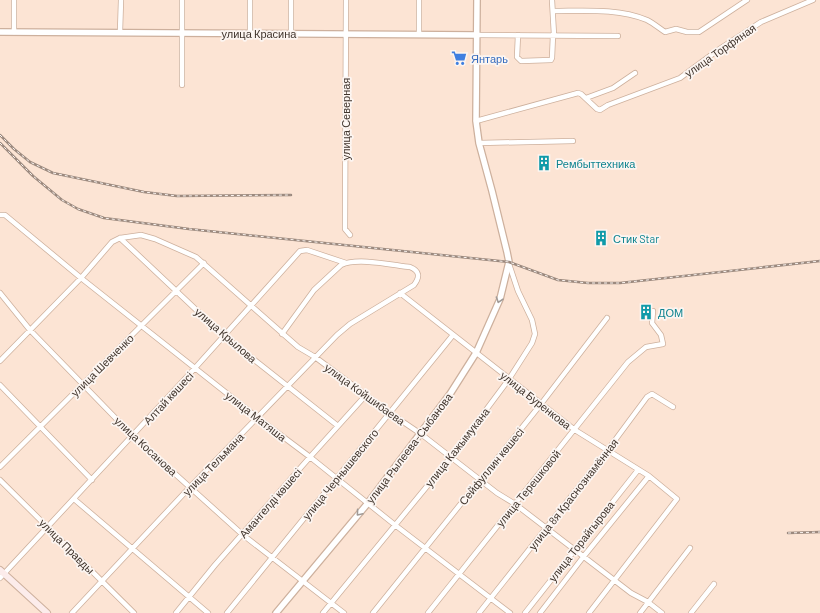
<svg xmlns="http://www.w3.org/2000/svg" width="820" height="613" font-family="Barlow,sans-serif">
  <rect width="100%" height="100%" fill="#fce4d4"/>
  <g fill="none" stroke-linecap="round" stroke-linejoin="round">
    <g stroke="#cdb09d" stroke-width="6">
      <path id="minor" d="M346,0L345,229L350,235
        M419,0V34
        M552,0L554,35
        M553,11C584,11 618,8 647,20C653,23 659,28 665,32L676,29L687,32H699L747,0
        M14,32V0
        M120,32L121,0
        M291,33V0
        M250,34V0
        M477,35L618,36
        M518,35L517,57L521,61L551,60L552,58L553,35
        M182,85V0
        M586,98L613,88L635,73
        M476,121L578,93L581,94L597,109L600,110L608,105L680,78L718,50L761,22L813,0
        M479,143L573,141
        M0,215H5L81,278L258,418L310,457L395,525L510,613
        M120,238L224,336L338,426
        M0,293L30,330L133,436L243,535L344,613
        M400,293L575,430L649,476L677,499L589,613
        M0,361L81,278L112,242L120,238L141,235L155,239L196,257L298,347L315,357L390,413L421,434L497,493L515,504L631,593L648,602L662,613
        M0,385L92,480
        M0,467L204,263
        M0,480L134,613
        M74,499L208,613
        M0,578L195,368L300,251L307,250L346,263
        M72,613L190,487L337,335L350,324L414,285C420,277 420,271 410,267C392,265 357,257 341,265L314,290L282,334
        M176,613L215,565L310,457L366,395
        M227,613L453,335
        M323,613L451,457L509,379L532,343L535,334L532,320L518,291L509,264
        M373,613L541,404L607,318
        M428,613L628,362L646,347L663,344L661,335L652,323L653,311
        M479,613L607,451L647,397L652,394L673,407
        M525,613L638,470
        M540,613L584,556L649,476
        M640,613L690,548
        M691,613L714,584"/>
    </g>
    <g stroke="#cdb09d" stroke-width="8">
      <path id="tertiary" d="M0,32L477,35
        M276,613L368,503L450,394L476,353L500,299L509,262L507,252L492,191L479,143L476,121L477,0"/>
    </g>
    <g stroke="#cdb09d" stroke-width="8">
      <path id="secondary" d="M0,570L47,613"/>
    </g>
    <use href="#minor" stroke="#fff" stroke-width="4.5"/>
    <use href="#tertiary" stroke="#fff" stroke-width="5.5"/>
    <use href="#secondary" stroke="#fceceb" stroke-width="6"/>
    <g stroke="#9b897e" stroke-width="2.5">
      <path id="rail" d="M0,135L14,149L30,162L53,173L144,192L177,196L291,195
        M0,143L33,176L62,200L78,209L104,218L189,229L509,262L558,280L588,283H620L820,261
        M788,533L820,532"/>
    </g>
    <use href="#rail" stroke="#fcf5f1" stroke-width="1" stroke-dasharray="3" stroke-linecap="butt"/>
  </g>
  <defs><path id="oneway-chevron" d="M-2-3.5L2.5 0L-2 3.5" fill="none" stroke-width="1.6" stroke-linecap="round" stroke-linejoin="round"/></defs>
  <g stroke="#a09a96">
    <use href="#oneway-chevron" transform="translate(499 300) rotate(109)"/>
    <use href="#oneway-chevron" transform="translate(359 513) rotate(130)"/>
  </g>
  <defs>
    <g id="supermarket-bare" transform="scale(1.2)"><path d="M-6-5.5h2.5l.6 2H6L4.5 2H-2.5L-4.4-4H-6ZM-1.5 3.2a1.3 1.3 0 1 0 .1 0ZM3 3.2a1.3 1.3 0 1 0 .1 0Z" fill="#3f7fe0" stroke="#fcf5f1" stroke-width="2.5" paint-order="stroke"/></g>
    <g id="building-bare" transform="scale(1.2)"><path d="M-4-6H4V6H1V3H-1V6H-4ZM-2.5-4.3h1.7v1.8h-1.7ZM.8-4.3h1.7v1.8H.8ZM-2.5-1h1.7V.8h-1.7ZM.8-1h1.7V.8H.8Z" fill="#0f9aa8" stroke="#fcf5f1" stroke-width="2.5" paint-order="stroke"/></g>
  </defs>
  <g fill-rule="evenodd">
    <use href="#supermarket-bare" x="459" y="58"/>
    <use href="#building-bare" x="544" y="163"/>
    <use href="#building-bare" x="601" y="238"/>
    <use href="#building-bare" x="646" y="312"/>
  </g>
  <g text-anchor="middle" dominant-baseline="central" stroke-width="3.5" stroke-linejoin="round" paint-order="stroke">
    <g font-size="11" fill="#40352d" stroke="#fcf5f1">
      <text x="259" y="33">улица Красина</text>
      <text transform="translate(720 50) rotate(-35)">улица Торфяная</text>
      <text transform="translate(345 119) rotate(-90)">улица Северная</text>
      <text transform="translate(226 335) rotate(41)">улица Крылова</text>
      <text transform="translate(102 365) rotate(-45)">улица Шевченко</text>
      <text transform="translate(365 394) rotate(36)">улица Койшибаева</text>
      <text transform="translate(168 398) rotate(-47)">Алтай көшесі</text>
      <text transform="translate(536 400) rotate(38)">улица Буренкова</text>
      <text transform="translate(256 416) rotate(38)">улица Матяша</text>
      <text transform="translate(146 446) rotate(43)">улица Косанова</text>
      <text transform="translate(457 447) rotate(-52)">улица Кажымукана</text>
      <text transform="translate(409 448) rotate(-53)">улица Рылеева-Сыбанова</text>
      <text transform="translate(213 464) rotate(-46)">улица Тельмана</text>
      <text transform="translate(491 466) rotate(-51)">Сейфуллин көшесі</text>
      <text transform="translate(340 474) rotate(-51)">улица Чернышевского</text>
      <text transform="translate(528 488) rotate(-51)">улица Терешковой</text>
      <text transform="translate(573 494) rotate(-52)">улица 8я Краснознамённая</text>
      <text transform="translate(270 503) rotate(-49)">Амангелді көшесі</text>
      <text transform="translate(581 541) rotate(-52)">улица Торайгырова</text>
      <text transform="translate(67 546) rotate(45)">улица Правды</text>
    </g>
    <g font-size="11" fill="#366cbe" stroke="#fcf5f1" text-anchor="start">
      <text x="471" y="58">Янтарь</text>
    </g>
    <g font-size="11" fill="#0d838f" stroke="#fcf5f1" text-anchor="start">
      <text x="556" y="163">Рембыттехника</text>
      <text x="613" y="238">Стик Star</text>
      <text x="658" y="312">ДОМ</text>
    </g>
  </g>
</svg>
